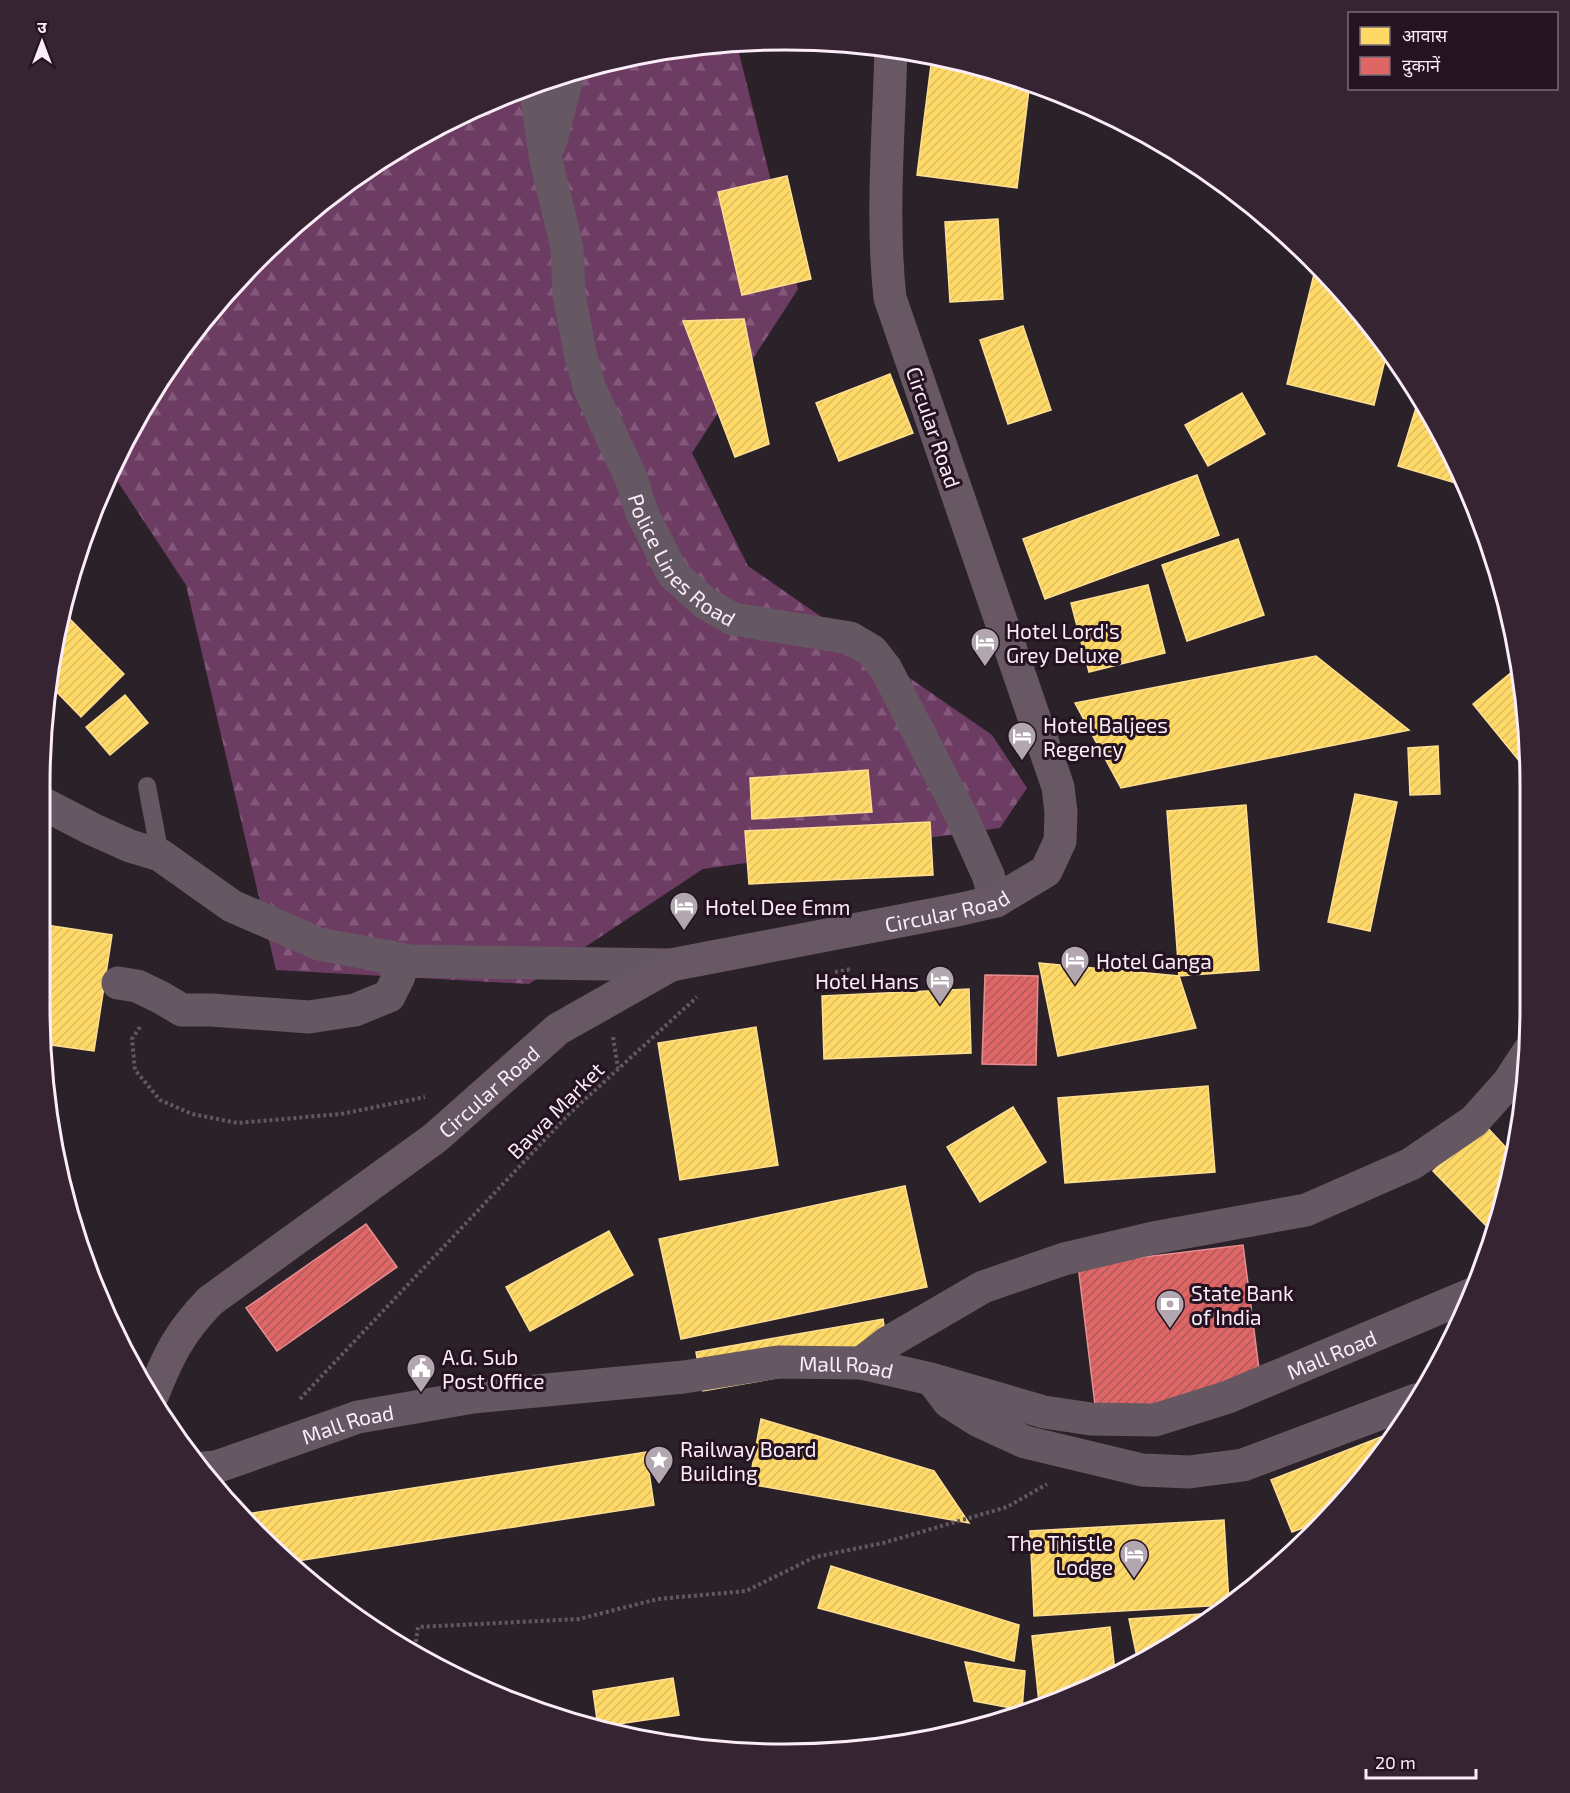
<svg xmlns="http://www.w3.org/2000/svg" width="1570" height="1793" font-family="'Exo 2','Noto Sans Devanagari',sans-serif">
  <defs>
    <pattern id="forest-firs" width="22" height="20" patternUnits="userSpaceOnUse" patternTransform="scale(1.5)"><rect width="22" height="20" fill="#6d3c63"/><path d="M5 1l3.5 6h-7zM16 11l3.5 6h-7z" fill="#83587a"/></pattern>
    <pattern id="homes-hatch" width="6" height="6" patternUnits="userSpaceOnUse" patternTransform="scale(1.5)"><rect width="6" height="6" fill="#ffd966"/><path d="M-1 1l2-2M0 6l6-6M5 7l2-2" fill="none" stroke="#dbbc60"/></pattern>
    <pattern id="shops-hatch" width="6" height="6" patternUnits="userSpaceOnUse" patternTransform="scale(1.5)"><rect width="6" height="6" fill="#e06666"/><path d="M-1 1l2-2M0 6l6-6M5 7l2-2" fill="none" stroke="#ac5b5c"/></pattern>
  </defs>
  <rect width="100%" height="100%" fill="#2b2129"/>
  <path fill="url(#forest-firs)" d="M736,41L798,289L692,453L748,566L992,735L1027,788L1000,828L703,869L529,984L276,970L186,585L110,470L139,412L224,293L331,193L455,116L592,65Z"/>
  <path fill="url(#homes-hatch)" stroke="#fedf92" stroke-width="1.5" d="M799,43L851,44L850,51Z
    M932,57L1030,81L1017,188L917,175Z
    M787,176L811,279L742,295L718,192Z
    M998,219L1003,299L950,302L945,222Z
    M1316,266L1377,331L1388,348L1374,405L1287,384Z
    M744,319L769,444L735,457L683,321Z
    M1023,326L1051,410L1008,424L980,340Z
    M890,374L913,433L839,461L816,403Z
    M1242,393L1265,434L1208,466L1185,425Z
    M1419,398L1454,455L1466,486L1398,466Z
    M1197,475L1219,535L1045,599L1023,539Z
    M1238,539L1264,615L1187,641L1162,565Z
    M1148,585L1165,653L1089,672L1071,603Z
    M63,612L124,674L81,717L48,683L53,640Z
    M1316,656L1409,730L1121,788L1075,703Z
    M1518,667L1529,737V765L1525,768L1473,704Z
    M125,695L148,723L110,755L86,727Z
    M1438,746L1440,794L1410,795L1408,748Z
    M868,770L872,812L752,819L750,778Z
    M1355,794L1397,802L1370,931L1328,922Z
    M1246,805L1259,970L1179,976L1167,811Z
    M930,822L933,875L749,884L745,831Z
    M39,924L112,935L94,1051L44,1044L39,1008Z
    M1039,963L1179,976L1196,1028L1058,1056Z
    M969,989L971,1053L824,1059L822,996Z
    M756,1027L778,1165L680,1180L658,1043Z
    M1208,1086L1215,1172L1065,1183L1058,1098Z
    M1013,1107L1046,1162L980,1202L947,1147Z
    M1483,1123L1513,1155L1506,1201L1493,1233L1433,1171Z
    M905,1186L927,1287L681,1339L659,1239Z
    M609,1231L633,1275L530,1331L506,1287Z
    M883,1319L889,1358L703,1391L696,1352Z
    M761,1419L934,1471L969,1523L749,1484Z
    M1396,1431L1377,1462L1322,1521L1292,1532L1271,1480Z
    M646,1452L654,1505L291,1562L248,1522L246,1514Z
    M1224,1520L1229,1603L1226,1605L1034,1616L1030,1531Z
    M831,1566L1019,1625L1014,1661L818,1608Z
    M1216,1613L1158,1654L1138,1662L1129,1619Z
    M1110,1627L1115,1672L1039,1703L1032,1636Z
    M965,1662L1025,1671L1022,1710L974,1701Z
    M673,1678L679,1715L598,1727L593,1691Z"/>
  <path fill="url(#shops-hatch)" stroke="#e88e92" stroke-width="1.5" d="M985,975L1038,976L1036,1065L982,1064Z
    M366,1224L397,1267L277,1351L246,1308Z
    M1243,1245L1262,1392L1096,1413L1078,1265Z"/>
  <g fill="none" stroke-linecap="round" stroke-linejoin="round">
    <path stroke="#625860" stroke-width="4" stroke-dasharray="3 3" stroke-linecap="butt" d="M835,972L851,969
      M140,1027L132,1039L135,1070L160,1100L192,1114L238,1123L341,1114L425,1097
      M613,1037L618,1068
      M300,1399L570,1113L697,997
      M415,1648L418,1627L579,1619L658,1599L746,1591L815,1557L883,1543L1007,1507L1047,1484"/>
    <path stroke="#665863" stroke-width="18" d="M147,786L160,855"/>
    <g stroke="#665863" stroke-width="33">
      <path id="s1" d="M535,86L546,160L567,248L569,294L580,353L590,389L631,478L642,513L673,574L705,603L733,619L850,638L872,651L886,669L962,817L988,875L996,901"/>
      <path d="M550,144L568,74"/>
      <path d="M40,802L92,829L130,846L160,855L232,906L319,944L410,961L671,965"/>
      <path d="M118,983L137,986L160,997L182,1010H211L309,1017L355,1010L389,996L399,976L390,957"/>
      <path d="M861,1363L887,1343L983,1287L1064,1259L1153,1238L1306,1210L1411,1164L1474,1121L1508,1083L1529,1051"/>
      <path d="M934,1382L949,1402L979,1421L1025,1442L1142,1470L1189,1472L1243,1465L1416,1400"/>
      <path id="s2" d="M203,1468L216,1467L358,1417L473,1397L684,1377L778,1362L861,1363L931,1379L1044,1412L1091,1419L1155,1420L1228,1397L1470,1295"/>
    </g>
    <path stroke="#675864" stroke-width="33" id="s3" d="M153,1394C169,1354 180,1332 210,1301L435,1138L558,1029L671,965L962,909L996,901L1046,871L1060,841L1061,812L1058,787L890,298C881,216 889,131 891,48"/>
  </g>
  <defs>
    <g id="hotel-pin" transform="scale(1.5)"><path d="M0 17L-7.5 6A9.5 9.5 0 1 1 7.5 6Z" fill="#b2a6af" stroke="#251321"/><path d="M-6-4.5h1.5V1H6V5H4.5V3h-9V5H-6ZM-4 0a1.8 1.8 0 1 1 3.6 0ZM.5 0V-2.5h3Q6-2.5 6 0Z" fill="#fff"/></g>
    <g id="bank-pin" transform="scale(1.5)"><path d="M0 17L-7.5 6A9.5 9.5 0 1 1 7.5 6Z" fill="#b2a6af" stroke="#251321"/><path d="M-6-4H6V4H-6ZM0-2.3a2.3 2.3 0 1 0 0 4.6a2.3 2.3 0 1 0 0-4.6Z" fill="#fff"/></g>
    <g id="civic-pin" transform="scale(1.5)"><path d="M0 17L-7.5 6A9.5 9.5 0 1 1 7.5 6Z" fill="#b2a6af" stroke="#251321"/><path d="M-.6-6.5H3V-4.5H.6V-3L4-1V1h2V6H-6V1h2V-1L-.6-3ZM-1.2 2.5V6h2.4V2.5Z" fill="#fff"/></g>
    <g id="sight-pin" transform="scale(1.5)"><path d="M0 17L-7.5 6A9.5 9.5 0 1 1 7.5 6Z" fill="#b2a6af" stroke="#251321"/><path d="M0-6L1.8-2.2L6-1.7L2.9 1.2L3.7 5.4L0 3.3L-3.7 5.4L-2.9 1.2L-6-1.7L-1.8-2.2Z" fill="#fff"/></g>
  </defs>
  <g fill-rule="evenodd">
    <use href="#hotel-pin" x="985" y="642"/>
    <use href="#hotel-pin" x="1022" y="736"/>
    <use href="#hotel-pin" x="684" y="906"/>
    <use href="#hotel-pin" x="1075" y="960"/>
    <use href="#hotel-pin" x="940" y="980"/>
    <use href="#bank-pin" x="1170" y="1304"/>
    <use href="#civic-pin" x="421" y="1368"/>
    <use href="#sight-pin" x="659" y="1460"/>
    <use href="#hotel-pin" x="1134" y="1554"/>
  </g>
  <g text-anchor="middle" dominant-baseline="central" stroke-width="6" stroke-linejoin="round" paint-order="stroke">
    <g font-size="21" fill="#faedf7" stroke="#251321">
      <text transform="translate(934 427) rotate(71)">Circular Road</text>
      <text stroke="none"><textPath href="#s1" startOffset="506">Police Lines Road</textPath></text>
      <text stroke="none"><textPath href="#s3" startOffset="963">Circular Road</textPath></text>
      <text stroke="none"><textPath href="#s3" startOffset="459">Circular Road</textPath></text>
      <text transform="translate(555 1110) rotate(-45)">Bawa Market</text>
      <text stroke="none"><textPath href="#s2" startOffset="1160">Mall Road</textPath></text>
      <text stroke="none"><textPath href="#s2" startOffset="656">Mall Road</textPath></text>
      <text stroke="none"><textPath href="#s2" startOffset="152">Mall Road</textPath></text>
    </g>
    <g font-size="21" fill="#faedf7" stroke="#251321" text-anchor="start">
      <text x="1006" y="630">Hotel Lord's<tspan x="1006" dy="24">Grey Deluxe</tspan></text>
      <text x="1043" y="724">Hotel Baljees<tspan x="1043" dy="24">Regency</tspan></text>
      <text x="705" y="906">Hotel Dee Emm</text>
      <text x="1096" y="960">Hotel Ganga</text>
      <text x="919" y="980" text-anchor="end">Hotel Hans</text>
      <text x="1191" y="1292">State Bank<tspan x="1191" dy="24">of India</tspan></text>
      <text x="442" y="1356">A.G. Sub<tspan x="442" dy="24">Post Office</tspan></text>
      <text x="680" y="1448">Railway Board<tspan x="680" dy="24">Building</tspan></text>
      <text x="1113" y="1542" text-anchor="end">The Thistle<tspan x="1113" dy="24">Lodge</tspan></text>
    </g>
  </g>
  <path d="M0 0H1570V1793H0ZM785 50H785A735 735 0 0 1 1520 785V1009A735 735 0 0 1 785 1744H785A735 735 0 0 1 50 1009V785A735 735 0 0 1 785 50Z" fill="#362432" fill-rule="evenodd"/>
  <path fill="none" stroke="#faedf7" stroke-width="3" d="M785 50H785A735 735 0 0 1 1520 785V1009A735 735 0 0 1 785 1744H785A735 735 0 0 1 50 1009V785A735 735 0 0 1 785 50Z"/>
  <rect x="1348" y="12" width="210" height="78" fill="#251321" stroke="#7a6a77" stroke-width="1.5"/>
  <rect x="1360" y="27" width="30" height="18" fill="#ffd966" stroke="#7a6a77" stroke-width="1.5"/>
  <text x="1402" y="42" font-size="18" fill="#faedf7">आवास</text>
  <rect x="1360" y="57" width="30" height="18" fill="#e06666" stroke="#7a6a77" stroke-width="1.5"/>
  <text x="1402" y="72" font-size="18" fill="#faedf7">दुकानें</text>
  <g transform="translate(42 42)" stroke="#251321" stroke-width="4.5" paint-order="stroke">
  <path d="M0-4.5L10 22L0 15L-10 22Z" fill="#faedf7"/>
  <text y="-9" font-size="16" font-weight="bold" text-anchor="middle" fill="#faedf7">उ</text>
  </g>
  <path d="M1366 1769v9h110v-9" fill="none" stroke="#faedf7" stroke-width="3"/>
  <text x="1375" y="1769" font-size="18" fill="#faedf7" stroke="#251321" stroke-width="4.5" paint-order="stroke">20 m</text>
</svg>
